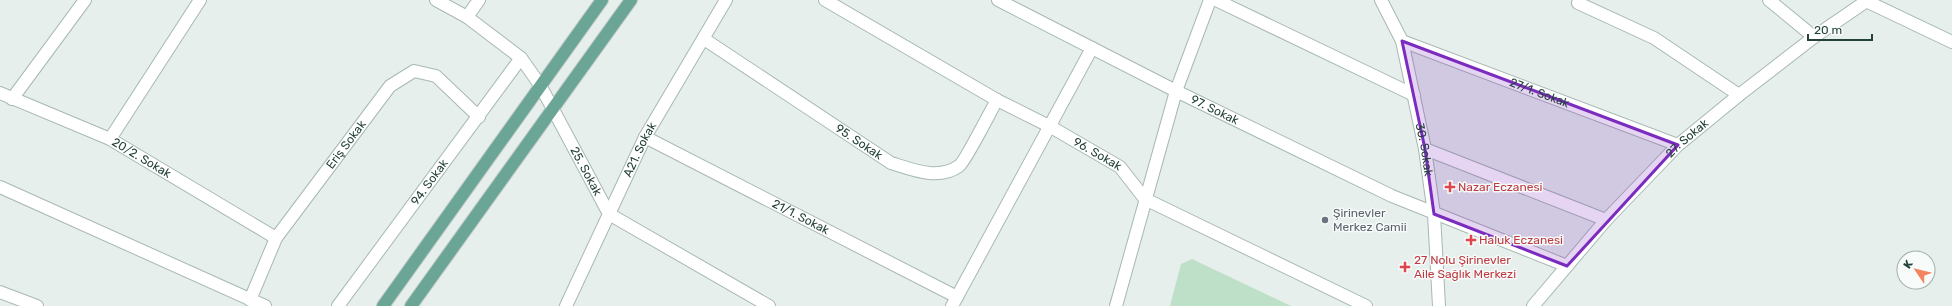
<svg xmlns="http://www.w3.org/2000/svg" width="1952" height="306" font-family="Rubik,sans-serif">
  <rect width="100%" height="100%" fill="#e6efeb"/>
  <path fill="#bfe0c8" d="M1192,259L1291,306H1170L1181,264Z"/>
  <g fill="none" stroke-linecap="round" stroke-linejoin="round">
    <g stroke="#a8b8b2" stroke-width="14">
      <g id="minor">
        <path id="s1" d="M436,0L467,17L521,58L540,85L609,214L769,306"/>
        <path id="s2" d="M825,0L997,100L1051,127L1120,167L1145,199L1366,306"/>
        <path id="s3" d="M998,0L1176,91L1392,196L1567,266"/>
        <path d="M1216,0L1414,95"/>
        <path id="s4" d="M1381,0L1402,41L1425,149L1434,214L1439,306"/>
        <path d="M1769,0L1814,37"/>
        <path d="M1866,1L1952,42"/>
        <path d="M1578,3L1654,38L1739,95"/>
        <path d="M467,17L479,0"/>
        <path id="s5" d="M704,39L891,163C911,169 938,181 959,166C965,162 991,110 997,100"/>
        <path id="s6" d="M1402,41L1678,145"/>
        <path id="s7" d="M0,93L110,139L276,238"/>
        <path d="M12,99L85,0"/>
        <path id="s8" d="M645,137L957,297"/>
        <path d="M110,139L200,0"/>
        <path d="M1425,149L1606,220"/>
        <path d="M0,187L265,306"/>
        <path d="M0,292L37,306"/>
        <path id="s9" d="M250,300L276,238L390,86L414,71L436,76L479,117"/>
        <path id="s10" d="M338,306L521,58"/>
        <path id="s11" d="M566,306L645,137L726,0"/>
        <path d="M952,306L1092,48"/>
        <path d="M1116,306L1176,91L1210,0"/>
        <path id="s12" d="M1533,306L1606,220L1678,145L1739,95L1814,37L1868,0"/>
      </g>
    </g>
    <g stroke="#c2cac8" stroke-width="14">
      <path id="major" d="M383,306L602,0
        M411,306L631,0"/>
    </g>
    <use href="#minor" stroke="#fff" stroke-width="12"/>
    <use href="#major" stroke="#6aa596" stroke-width="12"/>
  </g>
  <path fill="#7b2cbf" fill-opacity="0.2" stroke="#7b2cbf" stroke-width="3" stroke-linejoin="round" d="M1402,41L1678,145L1567,266L1434,214L1425,149Z"/>
  <g fill="#e0444e" stroke="#f7fbf9" stroke-width="1.5">
    <path d="M1448 181h4v4h4v4h-4v4h-4v-4h-4v-4h4z"/>
    <path d="M1469 234h4v4h4v4h-4v4h-4v-4h-4v-4h4z"/>
    <path d="M1403 261h4v4h4v4h-4v4h-4v-4h-4v-4h4z"/>
  </g>
  <circle fill="#6b7280" stroke="#f7fbf9" stroke-width="1.5" cx="1325" cy="220" r="4"/>
  <g text-anchor="middle" dominant-baseline="central" stroke-width="3" stroke-linejoin="round" paint-order="stroke">
    <g font-size="12" fill="#24423a" stroke="#f7fbf9">
      <text stroke="none"><textPath href="#s6" startOffset="147">27/1. Sokak</textPath></text>
      <text stroke="none"><textPath href="#s3" startOffset="243">97. Sokak</textPath></text>
      <text stroke="none"><textPath href="#s12" startOffset="228">27. Sokak</textPath></text>
      <text stroke="none"><textPath href="#s5" startOffset="186">95. Sokak</textPath></text>
      <text stroke="none"><textPath href="#s9" startOffset="184">Eriş Sokak</textPath></text>
      <text stroke="none"><textPath href="#s11" startOffset="173">A21. Sokak</textPath></text>
      <text stroke="none"><textPath href="#s4" startOffset="157">30. Sokak</textPath></text>
      <text stroke="none"><textPath href="#s2" startOffset="313">96. Sokak</textPath></text>
      <text stroke="none"><textPath href="#s7" startOffset="156">20/2. Sokak</textPath></text>
      <text stroke="none"><textPath href="#s1" startOffset="234">25. Sokak</textPath></text>
      <text stroke="none"><textPath href="#s10" startOffset="154">94. Sokak</textPath></text>
      <text stroke="none"><textPath href="#s8" startOffset="175">21/1. Sokak</textPath></text>
    </g>
    <g font-size="12" fill="#be3a42" stroke="#f7fbf9" text-anchor="start">
      <text x="1458" y="187">Nazar Eczanesi</text>
      <text x="1479" y="240">Haluk Eczanesi</text>
      <text x="1414" y="260">27 Nolu Şirinevler<tspan x="1414" dy="14">Aile Sağlık Merkezi</tspan></text>
    </g>
    <g font-size="12" fill="#5b616d" stroke="#f7fbf9" text-anchor="start">
      <text x="1333" y="213">Şirinevler<tspan x="1333" dy="14">Merkez Camii</tspan></text>
    </g>
  </g>
  <g transform="translate(1916 270) rotate(305)"><circle r="19" fill="#f7fbf9" stroke="#a3b1ad"/>
  <path d="M0-3L7 15L0 10L-7 15Z" fill="#f4845f"/>
  <text y="-6" font-size="11" font-weight="bold" text-anchor="middle" fill="#24423a">K</text>
  </g>
  <path d="M1808 34v6h64v-6" fill="none" stroke="#24423a" stroke-width="2"/>
  <text x="1814" y="34" font-size="12" fill="#24423a" stroke="#f7fbf9" stroke-width="3" paint-order="stroke">20 m</text>
</svg>
